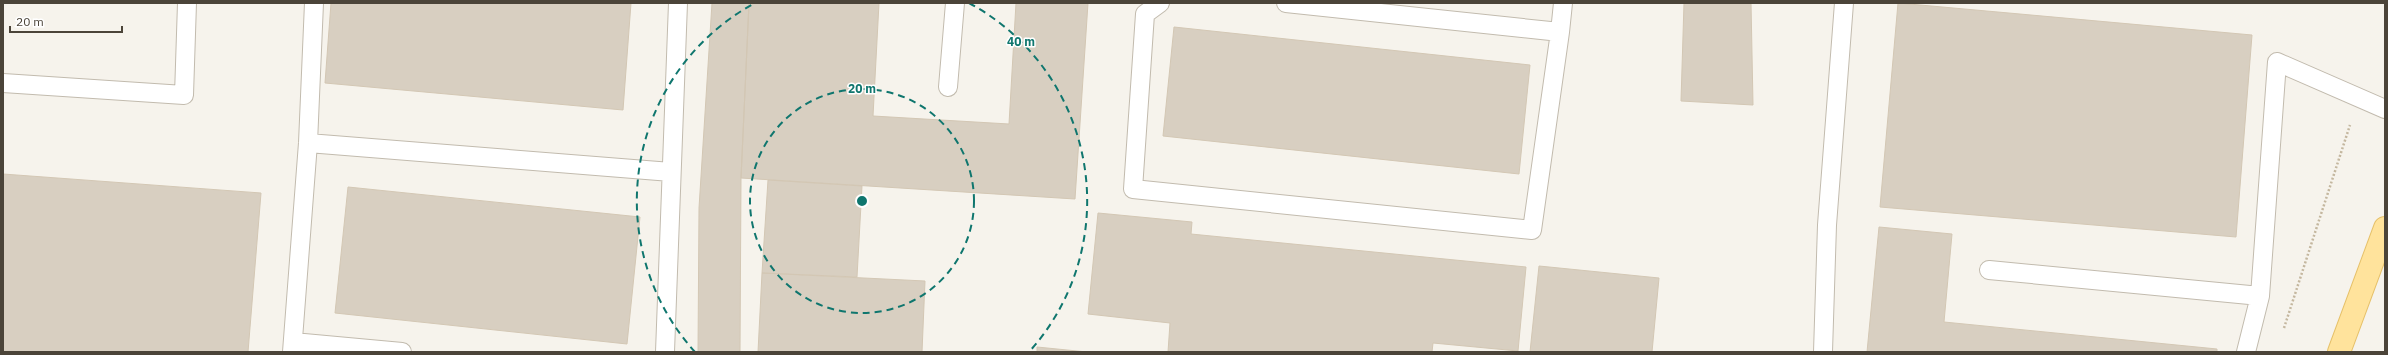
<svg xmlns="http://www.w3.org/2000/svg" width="2388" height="355" font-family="'IBM Plex Sans',sans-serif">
  <rect width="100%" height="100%" fill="#f6f3ec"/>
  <path fill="#d8cfc1" stroke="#d3c7b4" d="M331,3H631L623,110L325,83Z
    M712,3H749L741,178L740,352H698L699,208Z
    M749,3H879L873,116L1009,124L1016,3H1088L1075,199L741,178Z
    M1684,3H1751L1753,105L1681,101Z
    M1898,3L2252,35L2236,237L1880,207Z
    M1174,27L1530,65L1519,174L1163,136Z
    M3,174L261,193L248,352H3Z
    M768,180L862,186L857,277L762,273Z
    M348,187L640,217L627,344L335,313Z
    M1098,213L1192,222L1191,234L1526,267L1518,351L1433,343L1432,352H1168L1170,323L1088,314Z
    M1879,227L1952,234L1944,322L2217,349V352H1867Z
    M1539,266L1659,278L1652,352H1530Z
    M762,273L925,281L922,352H758Z
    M1037,347L1087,352H1037Z"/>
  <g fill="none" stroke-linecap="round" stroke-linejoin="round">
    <g stroke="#c2bbae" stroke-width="20">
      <path id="lane" d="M1160,3L1145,14L1133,189L1532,230L1560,32
        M1286,3L1560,32L1563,3
        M3,83L184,95L187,3
        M948,87L955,3
        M308,143L671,172
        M1989,270L2260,296
        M293,342L402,352
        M292,352L308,143L314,3
        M665,352L678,3
        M1823,352L1827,225L1844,3
        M2246,352L2260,296L2277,62L2385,109"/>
    </g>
    <g stroke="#e6c16a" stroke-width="24">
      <path id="primary" d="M2339,352L2385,228"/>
    </g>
    <path stroke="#c4b79f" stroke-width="2.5" stroke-dasharray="2 2" stroke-linecap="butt" d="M2284,328L2350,125"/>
    <use href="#lane" stroke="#fff" stroke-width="18"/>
    <use href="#primary" stroke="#ffe39c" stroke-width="22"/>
  </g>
  <g fill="none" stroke="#0f766e" stroke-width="2" stroke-dasharray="7 5">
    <circle cx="862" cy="201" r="112"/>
    <path d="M695 352A225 225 0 0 1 755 3M969 3A225 225 0 0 1 1029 352"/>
  </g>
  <circle cx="862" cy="201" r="6" fill="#0f766e" stroke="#fff" stroke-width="2"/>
  <g font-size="12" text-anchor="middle" font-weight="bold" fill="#0f766e" stroke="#fff" stroke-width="3" stroke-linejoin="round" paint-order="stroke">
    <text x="1021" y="46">40 m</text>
    <text x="862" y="93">20 m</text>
  </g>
  <rect width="2388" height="355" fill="none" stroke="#4b4439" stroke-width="8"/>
  <path d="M10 26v6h112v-6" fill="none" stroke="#4b4439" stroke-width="2"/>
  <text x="16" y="26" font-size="12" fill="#4b4439" stroke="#ffffff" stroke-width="3" paint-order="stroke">20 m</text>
</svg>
